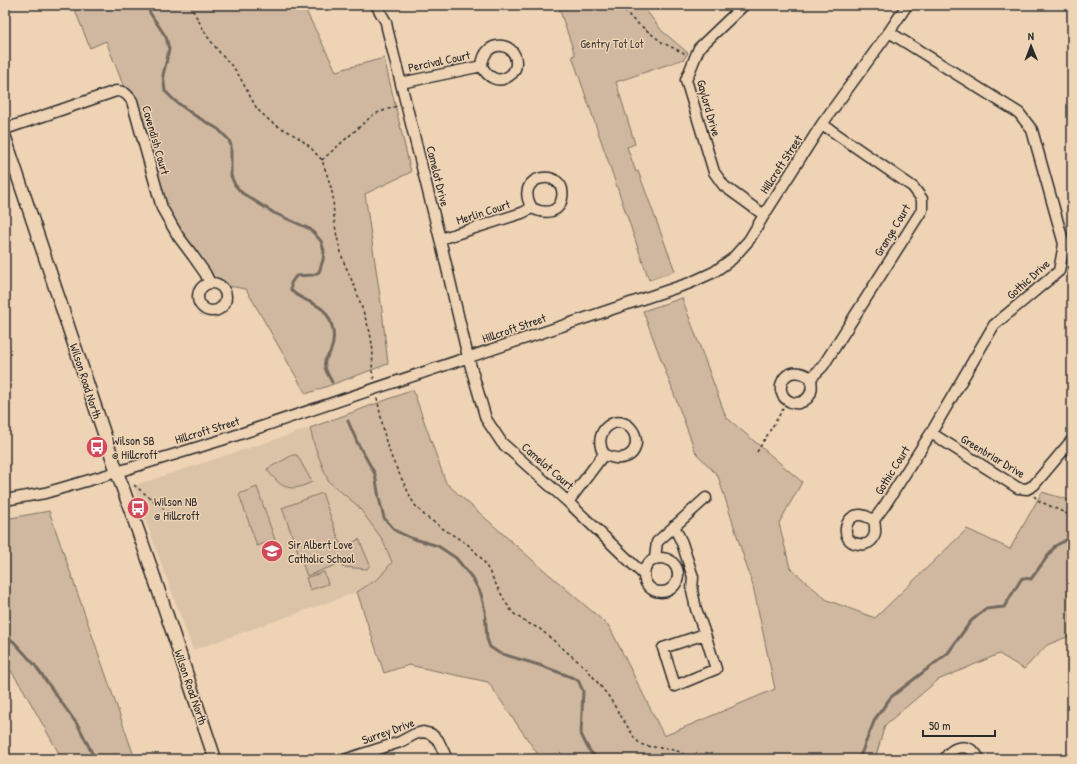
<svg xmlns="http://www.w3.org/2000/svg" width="1077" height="764" font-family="'Patrick Hand',sans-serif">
  <rect width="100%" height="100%" fill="#eed3b5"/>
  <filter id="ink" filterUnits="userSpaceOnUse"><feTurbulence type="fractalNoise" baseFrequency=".025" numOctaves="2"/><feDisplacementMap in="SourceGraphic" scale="8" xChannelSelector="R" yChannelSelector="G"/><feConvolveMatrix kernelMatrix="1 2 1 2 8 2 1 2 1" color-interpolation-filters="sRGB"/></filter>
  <g filter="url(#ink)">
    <path fill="#dbc3a7" d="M310,428L314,444L328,481L358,506L382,539L392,562L379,578L357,592L193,650L133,486Z"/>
    <path fill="#cfb89f" stroke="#7d7265" d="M73,5H303L336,71L384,58L411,172L365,194L382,310L388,364L306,394L246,289L210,283L162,208L127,95L106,41L90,48Z
      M558,5H642L662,31L688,53L684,59L616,82L635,144L627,147L636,172L638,171L675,271L649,280L572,56L575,55Z
      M682,298L726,417L802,482L779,523L790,568L827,600L875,618L967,529L1010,549L1042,492L1072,501V635L1047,645L1024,669L999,654L938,680L885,725L875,759H541L488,682L409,665L384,673L357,592L379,578L392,562L382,539L358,506L328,481L314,444L310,428L413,390L446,483L522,551L609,626L664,736L775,689L753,586L718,476L696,453L643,311Z
      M293,455H297L312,482C299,488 288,492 277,481C273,477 270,474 267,469L289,457Z
      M257,487L275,540L257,546L239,494Z
      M322,493L343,551L349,545L359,539L370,565L367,569L342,567L341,563L307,576L282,508Z
      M49,511L135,759H62L23,689L5,662V519Z
      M324,572L328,584L310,590L306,578Z"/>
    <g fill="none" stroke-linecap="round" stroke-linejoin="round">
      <path stroke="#74695f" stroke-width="3" d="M148,5L150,13L166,37L169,49L167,59L163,75L165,91L175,101L194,115L218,129L229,140L231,146V176L235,185L242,193L274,213L310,229L321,241L324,251L323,260L319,272L313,275L296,276L291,283V290C301,301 317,302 325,312C333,322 336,338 331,350C330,354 326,357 325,361C323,368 329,376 332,382
        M348,421L357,442L375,474L379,498L384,518L396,531L411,538L438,546L456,558L473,579L481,594L485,611L487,639L490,647L499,653L539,665L566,675L578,680L583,691L581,734L589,750L597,759
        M5,635L14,642L34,664L79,727L95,759
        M859,759L875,719L891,697L948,653L971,621L986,609L1004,607L1022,578L1031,579L1055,546L1066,540L1072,543"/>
      <g stroke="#2b2b2b" stroke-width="13">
        <path id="minor" d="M376,5L386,22L387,28L440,239L468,357L486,419L502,443L568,502L643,574
          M744,5L699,48L686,80L714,172L724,186L764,215
          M401,83L482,66C484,37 517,42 516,63C516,68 514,73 509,76C498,84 487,77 482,66
          M5,129L116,91C124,91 127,94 132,101L162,208L178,236L193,256L205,273L210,283
          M440,239L522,213L532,208C511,173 568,167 562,198C559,214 544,214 532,208
          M198 297a14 14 0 1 1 28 0a14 14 0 1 1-28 0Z
          M811,378C812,386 813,395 805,400C801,403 796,404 791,402C770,394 784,359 811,378L823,366L922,210V199L913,187L822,124
          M931,433L1018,488L1027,489L1034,485L1072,440
          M5,500L45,493L117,472L225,439L690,283L714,272L732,259L749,240L764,215L822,124L889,32L907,5
          M568,502L604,454C590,431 619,410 633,431C635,434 636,438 636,443C634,460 617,461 604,454
          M874,520C875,527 877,535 871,541C868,544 863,545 859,544C837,542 845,509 865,516C868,517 871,519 874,520L885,505L931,433L994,325L1059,271L1064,244L1032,130L1019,113L889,32
          M674,526L682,543L693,577L692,590L696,609L705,634L716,669L675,686L663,648L705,634
          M655,558L657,542L706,498
          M644 575a17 17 0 1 1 34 0a17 17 0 1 1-34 0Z
          M347,759L400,742L415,734L423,732L431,734L438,740L447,759
          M945,759C952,744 972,743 979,759"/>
      </g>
      <g stroke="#2b2b2b" stroke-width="15">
        <path id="major" d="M5,138L117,472L148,559L215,759"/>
      </g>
      <path stroke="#2b2b2b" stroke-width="1.5" stroke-dasharray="3 3" stroke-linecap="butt" d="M190,5L207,36L220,53L237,72L257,109L271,122L299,138L309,146L322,160L330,184L333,196L334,219L337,237L343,260L356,290L370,332L373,351L372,371L374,379
        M621,5L632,19L663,43L686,54
        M322,160L374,114L397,106
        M377,398L386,442L393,461L414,504L425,516L445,530L470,546L483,560L506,603L513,613L524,621L540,629L587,669L609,697L634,737L640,744L647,746L674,750L680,752L691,759
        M757,452L783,409
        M134,485L169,513
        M1034,496L1039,501L1072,516"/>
      <use href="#minor" stroke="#eed3b5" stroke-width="10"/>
      <use href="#major" stroke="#eed3b5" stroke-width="12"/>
    </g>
  </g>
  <defs>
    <g id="bus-disc" transform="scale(1.15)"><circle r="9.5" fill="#d1495b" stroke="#eed3b5"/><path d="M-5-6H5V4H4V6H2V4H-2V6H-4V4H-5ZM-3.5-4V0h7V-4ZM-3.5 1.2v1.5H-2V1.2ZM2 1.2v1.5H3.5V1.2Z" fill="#fff"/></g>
    <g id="school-disc" transform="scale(1.15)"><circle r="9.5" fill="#d1495b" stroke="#eed3b5"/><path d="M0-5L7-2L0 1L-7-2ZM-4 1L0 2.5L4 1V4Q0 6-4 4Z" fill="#fff"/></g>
  </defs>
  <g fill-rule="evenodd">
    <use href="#bus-disc" x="97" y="447"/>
    <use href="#bus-disc" x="138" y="508"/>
    <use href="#school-disc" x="272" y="551"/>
  </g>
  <g text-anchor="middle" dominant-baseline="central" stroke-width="3" stroke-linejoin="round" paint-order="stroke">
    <g font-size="12" fill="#44403c" stroke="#eed3b5">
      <text x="612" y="43">Gentry Tot Lot</text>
    </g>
    <g font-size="12" fill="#2b2b2b" stroke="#eed3b5">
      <text transform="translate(439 61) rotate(-12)">Percival Court</text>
      <text transform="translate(709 108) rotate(74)">Gaylord Drive</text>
      <text transform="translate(156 140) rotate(74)">Cavendish Court</text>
      <text transform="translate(781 164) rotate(-57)">Hillcroft Street</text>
      <text transform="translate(438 176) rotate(76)">Camelot Drive</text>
      <text transform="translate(483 212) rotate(-18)">Merlin Court</text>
      <text transform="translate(892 230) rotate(-59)">Grange Court</text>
      <text transform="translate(1028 279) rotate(-42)">Gothic Drive</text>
      <text transform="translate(514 328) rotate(-19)">Hillcroft Street</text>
      <text transform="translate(86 381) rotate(72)">Wilson Road North</text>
      <text transform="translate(207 430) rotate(-17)">Hillcroft Street</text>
      <text transform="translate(993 456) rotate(31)">Greenbriar Drive</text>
      <text transform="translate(548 466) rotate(41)">Camelot Court</text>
      <text transform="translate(892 470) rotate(-58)">Gothic Court</text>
      <text transform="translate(191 687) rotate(71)">Wilson Road North</text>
      <text transform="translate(388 731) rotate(-20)">Surrey Drive</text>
    </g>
    <g font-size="12" fill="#2b2b2b" stroke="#eed3b5" text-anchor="start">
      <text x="112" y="440">Wilson SB<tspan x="112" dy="14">@ Hillcroft</tspan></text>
      <text x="154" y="501">Wilson NB<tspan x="154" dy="14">@ Hillcroft</tspan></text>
      <text x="288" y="544">Sir Albert Love<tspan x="288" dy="14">Catholic School</tspan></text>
    </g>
  </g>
  <rect width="1077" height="764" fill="none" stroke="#eed3b5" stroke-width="20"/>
  <rect x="10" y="10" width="1057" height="744" fill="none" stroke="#2b2b2b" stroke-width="1.5" filter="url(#ink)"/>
  <g transform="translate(1031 46) rotate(359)" stroke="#eed3b5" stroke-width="3" paint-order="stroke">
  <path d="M0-3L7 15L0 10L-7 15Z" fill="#2b2b2b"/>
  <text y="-6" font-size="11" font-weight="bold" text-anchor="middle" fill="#2b2b2b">N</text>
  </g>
  <path d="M923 730v6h72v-6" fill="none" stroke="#2b2b2b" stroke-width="2"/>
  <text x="929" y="730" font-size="12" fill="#2b2b2b" stroke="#eed3b5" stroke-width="3" paint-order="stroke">50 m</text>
</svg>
